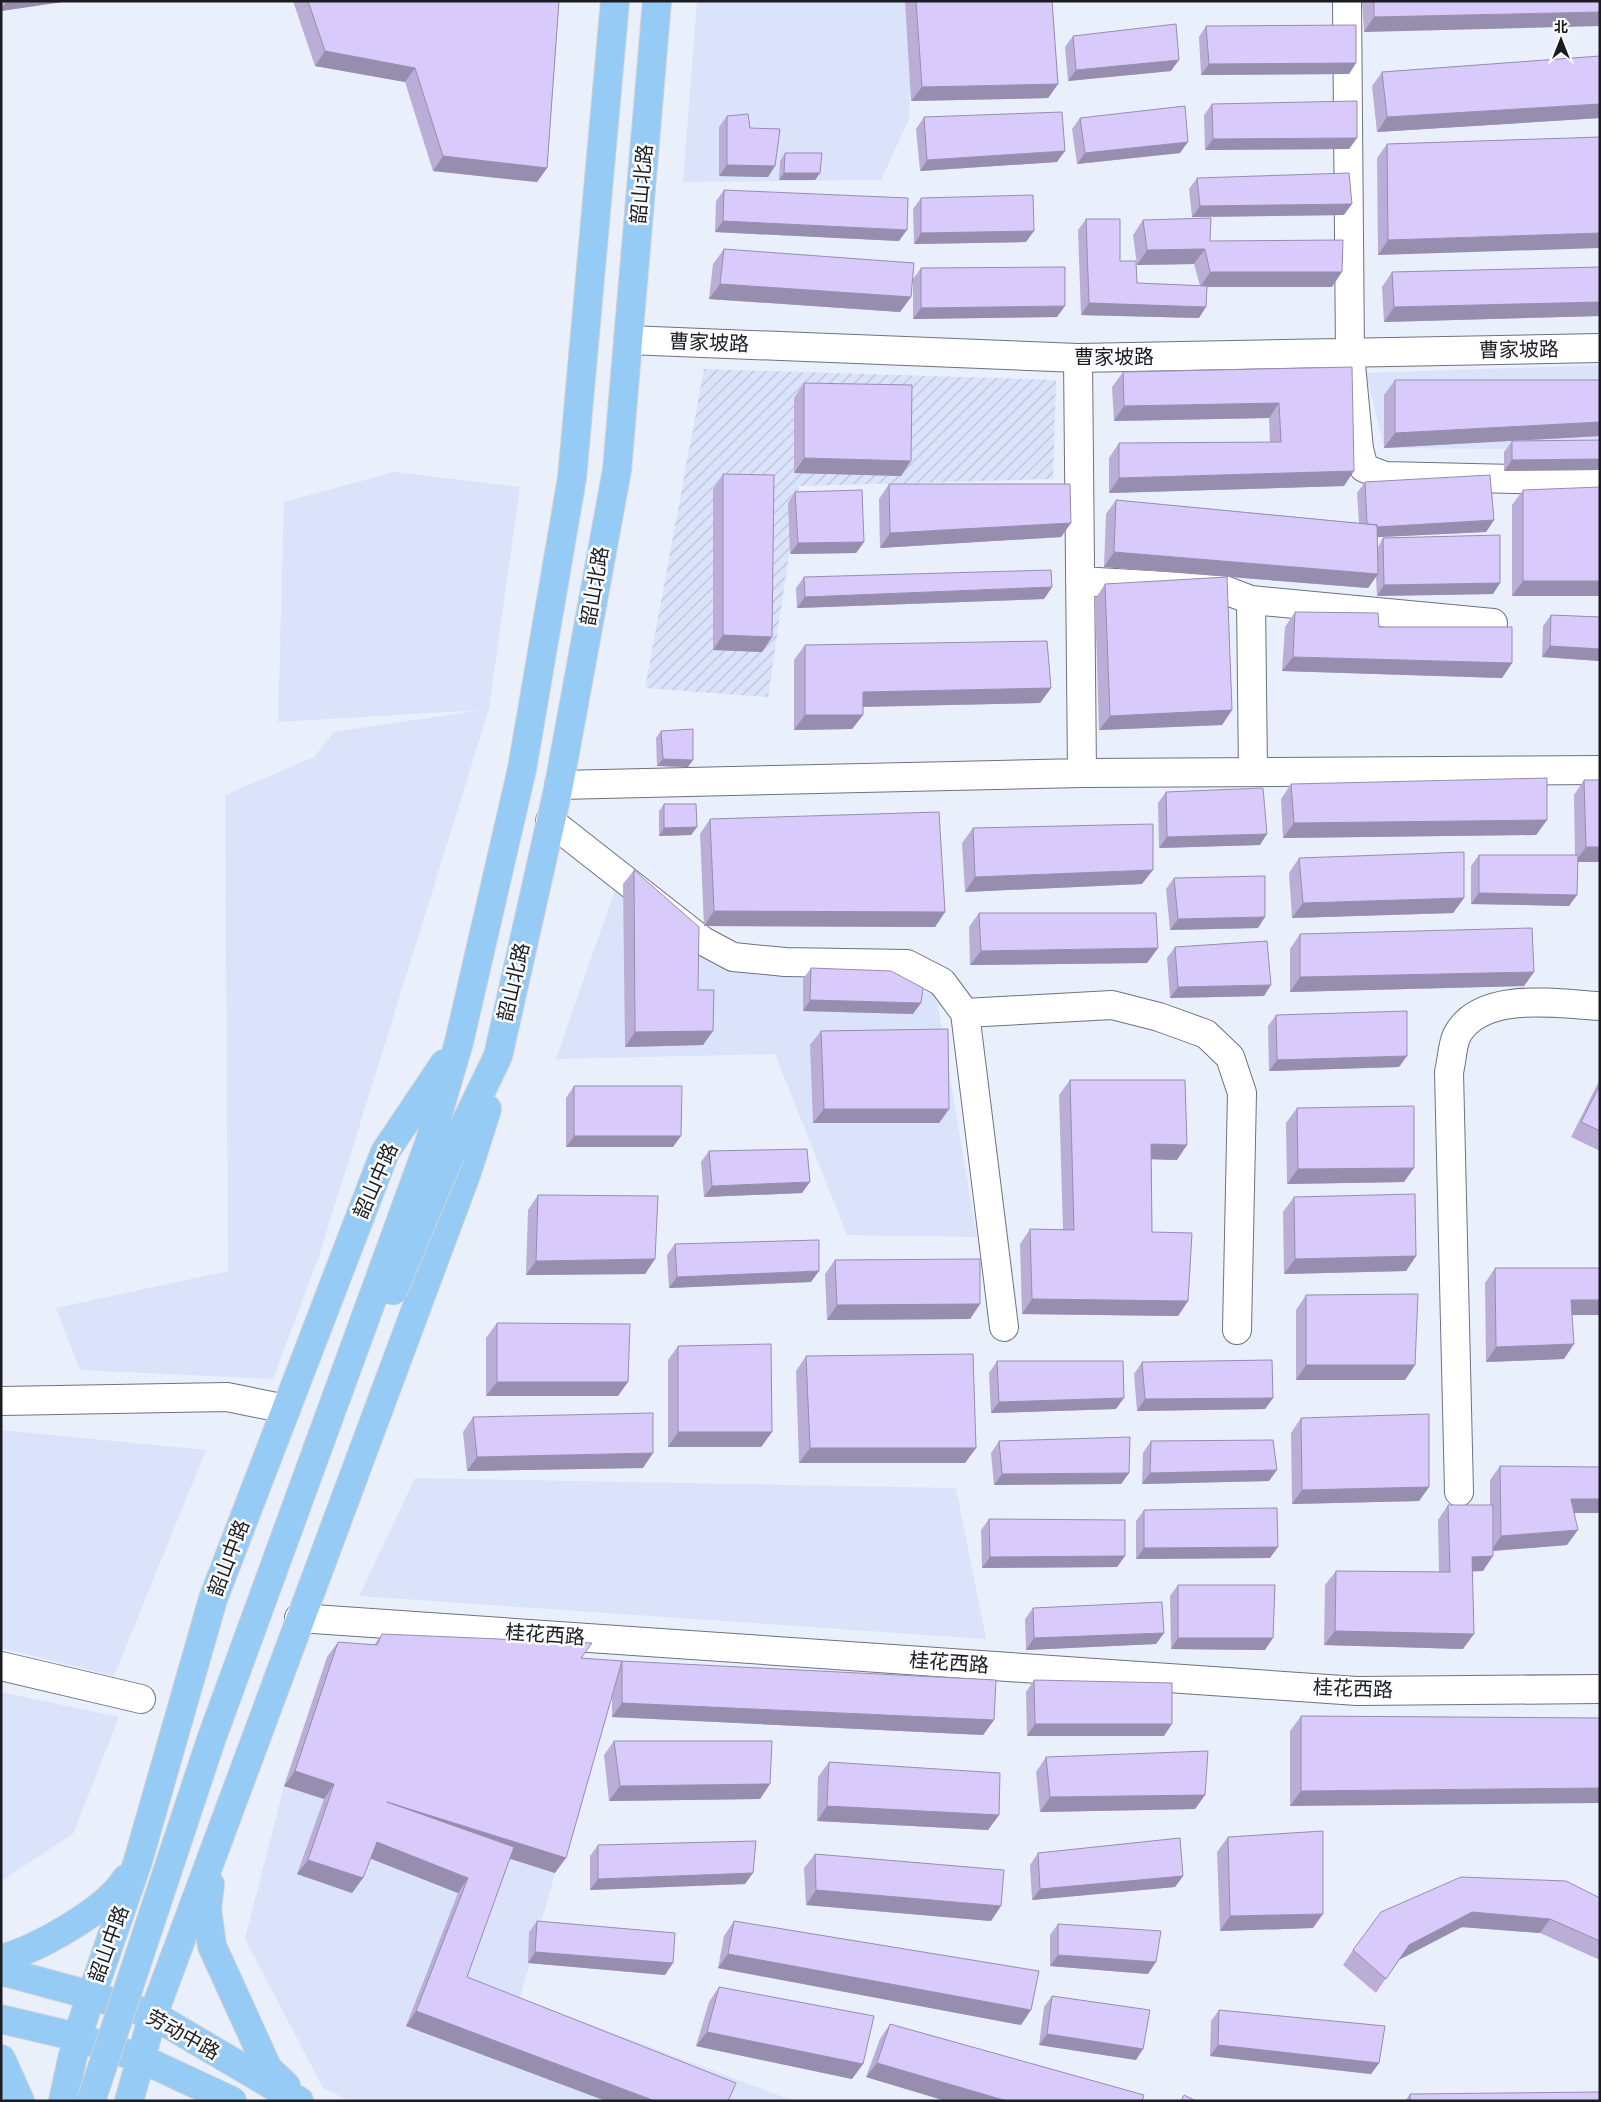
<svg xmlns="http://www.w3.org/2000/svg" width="1601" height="2102" font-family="Jost,'Noto Sans SC',sans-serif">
  <defs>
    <pattern id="industrial-furrows" width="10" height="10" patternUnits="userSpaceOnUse" patternTransform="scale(1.25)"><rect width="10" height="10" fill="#dbe3fb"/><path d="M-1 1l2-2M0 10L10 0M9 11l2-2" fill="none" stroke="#bbc2d7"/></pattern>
  </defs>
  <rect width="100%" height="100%" fill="#eaeffc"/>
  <path fill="#dbe3fb" d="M697,1H913L909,119L881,180L683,182Z
    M1600,365V450L1384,448L1366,373Z
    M394,472L520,487L489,709L319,1256L273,1379L80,1370L56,1308L228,1271L225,795L314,757L334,732L481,710L278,722L284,502Z
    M620,875L734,957L936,994L977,1237L847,1235L775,1054L556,1059Z
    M1,1430L206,1450L114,1676L1,1648Z
    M415,1478L956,1488L986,1639L359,1596Z
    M1,1692L119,1717L73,1834L1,1881Z
    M284,1786L555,1873L520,1998L794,2101H350L323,2088L245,1939Z"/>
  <path fill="url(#industrial-furrows)" d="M704,369L1056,380L1053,479L799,486L768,697L645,688Z"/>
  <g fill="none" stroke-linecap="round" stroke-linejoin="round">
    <g stroke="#6d7281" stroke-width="30">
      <path id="minor" d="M1347,1L1350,354L1359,449L1364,468L1385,476L1600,481
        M628,340L1078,358L1600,348
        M1078,358L1082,773
        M1080,581L1222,589L1251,600L1493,623
        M1251,600L1253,772
        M559,785L1082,773L1600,770
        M550,821L703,941L733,957L785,962L907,964L942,982L965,1013L1004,1327
        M965,1013L1112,1005L1159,1017L1206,1034L1230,1057L1242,1093L1237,1330
        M1,1401L227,1397L286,1409
        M1459,1492L1449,1072C1452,1061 1452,1045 1457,1035C1481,990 1558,1004 1600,1006
        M299,1618L1357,1691L1600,1689
        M1,1666L141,1699"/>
    </g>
    <g stroke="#d1d2d3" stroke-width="30">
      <path id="major" d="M430,1141L459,1042L522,769L572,478L615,1
        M451,1153L498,1056L559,785L617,470L657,1
        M210,1884L207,1909L212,1946L268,2069L286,2086
        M1,1959C37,1949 106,1911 126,1879
        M1,1971L90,1995L153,2015L299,2101
        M1,2019L77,2037L142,2059L232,2101
        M1,2059L20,2101
        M63,2101L77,2037L138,1861L213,1599L385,1152L444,1064
        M129,2101L153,2015L467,1172L487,1109"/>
    </g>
    <use href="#minor" stroke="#fff" stroke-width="28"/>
    <use href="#major" stroke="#96cbf5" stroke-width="28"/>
    <g stroke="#d1d2d3" stroke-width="30" stroke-linecap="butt">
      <path id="major-bridge" d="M393,1291L451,1153
        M91,2101L211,1740L430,1141"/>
    </g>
    <use href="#major-bridge" stroke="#96cbf5" stroke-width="28"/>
  </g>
  <path fill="#baaed7" d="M1,1H69L1,11Z
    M293,1H559L547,168L537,182L433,171L405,82L315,66Z
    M905,1H1052L1058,84L1048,98L911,101Z
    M1362,1H1600L1364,32Z
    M1206,26L1356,63L1349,74L1201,75L1199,37Z
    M1073,36L1171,71L1068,81L1065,47Z
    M1600,56V118L1377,132L1372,86L1382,72Z
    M1212,104L1357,138L1349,149L1205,150L1204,115Z
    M727,116L750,128L775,166L768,177L719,176V127Z
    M924,117L1057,162L920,171L916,129Z
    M1080,118L1180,153L1077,164L1072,129Z
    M1600,137L1378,255L1377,158L1387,144Z
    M785,153L820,173L815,180H779L780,161Z
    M1197,178L1344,215L1192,217L1189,189Z
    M724,190L899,241L715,232L716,201Z
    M921,198L1026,242L914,244L913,209Z
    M1086,219L1137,283L1200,286L1194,264L1137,265L1133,235L1143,220L1210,241L1332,287H1207L1199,318L1081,315L1078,230Z
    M724,249L911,297L900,312L709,299L713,264Z
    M1600,267V316L1384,322L1382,287L1392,272Z
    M921,268L1057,317L913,319V279Z
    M1352,367L1344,486L1109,493V458L1119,443L1270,442L1269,418L1114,421L1112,387L1123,372Z
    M1395,380H1600V436L1384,448V395Z
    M804,383L901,476L794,473V398Z
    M1600,440V470L1504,471V452L1512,441Z
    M723,474L772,637L762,652L713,650V489Z
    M1365,482L1494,520L1486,532L1377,537L1378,547L1383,538L1500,583L1493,594L1377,596L1376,577L1368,588L1104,567L1106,514L1116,500L1359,523L1357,493Z
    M889,484L1071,523L1061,537L880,548L879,499Z
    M1523,490L1600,596H1512V505Z
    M795,492L864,542L856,553L790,554L788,503Z
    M804,577L1052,587L1044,599L797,608L796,588Z
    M1105,584L1232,710L1222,725L1099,730L1095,599Z
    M1295,612L1379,627L1512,663L1502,678L1282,671L1285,627Z
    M1551,615L1600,617V661L1542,657L1543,626Z
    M805,645L1051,688L1040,703L863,707V715L852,729L794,730V660Z
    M661,731L688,767L657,766L656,738Z
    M1584,780L1600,862H1578L1569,906L1471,904V866L1479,855H1575L1574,795Z
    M1291,784L1547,820L1536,835L1283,838L1281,799Z
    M1166,792L1260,845L1159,848L1158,803Z
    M664,804L697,827L691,835L659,836V811Z
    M710,819L945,912L935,927L704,926L700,834Z
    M973,828L1142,884L965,892L962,843Z
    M1299,858L1464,898L1453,913L1292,918L1289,873Z
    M634,870L713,1031L703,1045L625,1047L623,884Z
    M1174,878L1258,928L1170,930L1166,889Z
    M979,913L1158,948L1147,963L970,965L969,927Z
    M1300,934L1534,972L1524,986L1290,992V949Z
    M1175,947L1264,996L1170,998L1167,958Z
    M811,968L913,1014L803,1011V979Z
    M1276,1015L1399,1067L1269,1071L1268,1026Z
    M821,1031L949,1109L939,1123H813L810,1045Z
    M1600,1079V1151L1571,1137Z
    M1070,1080L1177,1160L1151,1159L1152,1232L1188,1301L1178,1316L1022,1314L1020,1244L1030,1229L1063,1230L1059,1095Z
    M574,1086L673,1147H566V1098Z
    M1297,1108L1404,1182L1287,1184L1286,1123Z
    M709,1151L802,1193L704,1197L701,1162Z
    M538,1195L655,1259L645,1274L526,1275L528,1210Z
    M1294,1197L1416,1256L1406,1271L1284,1274L1283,1212Z
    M675,1244L811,1282L669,1288L667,1255Z
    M835,1260L980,1304L970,1319L827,1320L825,1274Z
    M1495,1268L1600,1315H1572L1564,1359L1486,1362L1485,1283Z
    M1306,1295L1415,1365L1405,1380H1296V1310Z
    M497,1323L618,1396H486V1338Z
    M678,1346L772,1432L761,1447H668V1360Z
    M806,1356L976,1448L965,1463H799L796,1371Z
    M997,1361L1116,1409L991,1413L989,1373Z
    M1142,1362L1273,1398L1265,1409L1137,1411L1134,1374Z
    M473,1417L643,1468L467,1471L463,1432Z
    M1301,1418L1429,1487L1419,1501L1292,1504L1291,1433Z
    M999,1441L1129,1473L1121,1484L994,1485L991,1453Z
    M1151,1441L1269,1481L1142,1484L1143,1453Z
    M1500,1466L1600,1513H1574L1567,1545L1493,1551L1483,1571H1472L1463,1649L1324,1645L1325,1585L1336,1571L1439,1572L1438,1520L1448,1505H1490V1480Z
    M1144,1510L1270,1558L1136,1559V1521Z
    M989,1519L1125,1556L1117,1567L982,1568L981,1530Z
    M1178,1585L1265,1650L1171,1649L1170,1596Z
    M1033,1608L1164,1633L1156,1644L1026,1650L1025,1619Z
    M382,1634L581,1658L622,1661L994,1720L983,1735L612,1717V1697L555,1873L510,1858L467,1977L728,2101H606L406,2026L458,1893L371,1859L363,1878L352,1893L297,1874L324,1799L284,1786L327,1657L338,1642L374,1645Z
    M1034,1680L1164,1736H1027L1026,1692Z
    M1301,1716L1600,1718L1290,1806V1731Z
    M614,1741L760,1799L609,1801L604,1755Z
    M1046,1757L1205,1795L1195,1809L1040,1812L1036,1772Z
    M829,1762L999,1815L988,1830L817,1821L818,1777Z
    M1228,1837L1313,1928L1220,1931L1217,1852Z
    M598,1845L745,1884L590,1890V1856Z
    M1038,1853L1183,1876L1175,1887L1032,1900L1030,1865Z
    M815,1854L991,1921L806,1905L804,1868Z
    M1600,1898V1960L1540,1933L1462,1927L1399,1959L1376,1993L1343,1965L1353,1950Z
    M537,1921L665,1975L528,1963L529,1932Z
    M734,1921L1021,2025L718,1968L724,1936Z
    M1058,1924L1148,1974L1050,1966V1935Z
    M719,1987L863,2064L852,2079L696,2046L709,2002Z
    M1052,1996L1136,2060L1039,2045L1044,2007Z
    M1219,2010L1379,2063L1371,2074L1210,2056L1211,2021Z
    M890,2024L1142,2101H946L866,2077L880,2039Z
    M1410,2094L1600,2101H1405Z"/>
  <path fill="#978daf" d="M7,1H69L1,11V9Z
    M1600,12V26L1364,32L1374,17Z
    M325,51L415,68L405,82L315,66Z
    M1179,60L1171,71L1068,81L1076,70Z
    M1356,63L1349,74L1201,75L1209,64Z
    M1058,84L1048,98L911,101L922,87Z
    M1600,104V118L1377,132L1387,117Z
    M1357,138L1349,149L1205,150L1213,139Z
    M1188,142L1180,153L1077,164L1085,153Z
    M1065,151L1057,162L920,171L927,160Z
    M443,156L547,168L537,182L433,171Z
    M727,165L775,166L768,177L719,176Z
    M784,173H820L815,180H779Z
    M1352,204L1344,215L1192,217L1200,206Z
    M723,221L907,230L899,241L715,232Z
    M1034,231L1026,242L914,244L921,233Z
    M1600,233V248L1378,255L1388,240Z
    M1205,249L1194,264L1137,265L1147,250Z
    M1210,272H1342L1332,287H1200Z
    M720,284L911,297L900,312L709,299Z
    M1600,302V316L1384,322L1394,307Z
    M1089,303L1206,307L1199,318L1081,315Z
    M1065,306L1057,317L913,319L921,308Z
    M1279,403L1269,418L1114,421L1124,406Z
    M1600,422V436L1384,448L1395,433Z
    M804,458L911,461L901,476L794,473Z
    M1600,459V470L1504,471L1512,460Z
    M1354,471L1344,486L1109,493L1119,478Z
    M1494,520L1486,532L1360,538L1368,527Z
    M1071,523L1061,537L880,548L890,533Z
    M864,542L856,553L790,554L798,543Z
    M1114,552L1378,574L1368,588L1104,567Z
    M1523,581H1600V596H1512Z
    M1500,583L1493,594L1377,596L1384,585Z
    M1052,587L1044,599L797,608L805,597Z
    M723,635L772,637L762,652L713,650Z
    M1550,646L1600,649V661L1542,657Z
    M1293,657L1512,663L1502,678L1282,671Z
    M1051,688L1040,703L852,707L863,692Z
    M1232,710L1222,725L1099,730L1110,716Z
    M805,715H863L852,729L794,730Z
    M663,759L693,760L688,767L657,766Z
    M1547,820L1536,835L1283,838L1294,823Z
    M697,827L691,835L659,836L664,828Z
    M1267,834L1260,845L1159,848L1167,837Z
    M1586,847H1600V862H1575Z
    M1153,870L1142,884L965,892L975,877Z
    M1479,893L1577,895L1569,906L1471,904Z
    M1464,898L1453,913L1292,918L1303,903Z
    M714,911L945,912L935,927L704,926Z
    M1265,917L1258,928L1170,930L1178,919Z
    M1158,948L1147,963L970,965L981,951Z
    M1534,972L1524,986L1290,992L1300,977Z
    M1271,985L1264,996L1170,998L1178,987Z
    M810,1000L921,1003L913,1014L803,1011Z
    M713,1031L703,1045L625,1047L635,1032Z
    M1407,1056L1399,1067L1269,1071L1277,1060Z
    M824,1109H949L939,1123H813Z
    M574,1136H681L673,1147H566Z
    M1151,1144L1187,1145L1177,1160L1141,1159Z
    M1414,1168L1404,1182L1287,1184L1298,1169Z
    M810,1182L802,1193L704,1197L712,1186Z
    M1416,1256L1406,1271L1284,1274L1295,1259Z
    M655,1259L645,1274L526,1275L536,1261Z
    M819,1271L811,1282L669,1288L677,1277Z
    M1032,1299L1188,1301L1178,1316L1022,1314Z
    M1571,1300H1600V1315H1561Z
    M980,1304L970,1319L827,1320L837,1305Z
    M1574,1344L1564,1359L1486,1362L1496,1347Z
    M1306,1365H1415L1405,1380H1296Z
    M497,1382H628L618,1396H486Z
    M1124,1398L1116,1409L991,1413L999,1402Z
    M1273,1398L1265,1409L1137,1411L1145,1399Z
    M678,1432H772L761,1447H668Z
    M810,1448H976L965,1463H799Z
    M653,1453L643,1468L467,1471L477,1457Z
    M1277,1470L1269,1481L1142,1484L1150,1473Z
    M1129,1473L1121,1484L994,1485L1002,1474Z
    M1429,1487L1419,1501L1292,1504L1302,1490Z
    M1571,1499H1600V1513H1561Z
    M1578,1530L1567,1545L1491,1551L1501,1536Z
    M1278,1547L1270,1558L1136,1559L1144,1548Z
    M1125,1556L1117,1567L982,1568L990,1557Z
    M1493,1556L1483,1571L1461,1572L1472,1557Z
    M1335,1631L1474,1634L1463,1649L1324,1645Z
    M1164,1633L1156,1644L1026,1650L1034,1638Z
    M1178,1638H1273L1265,1650L1171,1649Z
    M622,1703L994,1720L983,1735L612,1717Z
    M1035,1724H1172L1164,1736H1027Z
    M295,1771L334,1784L324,1799L284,1786Z
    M770,1784L760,1799L609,1801L620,1786Z
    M1600,1788V1803L1290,1806L1301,1791Z
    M1205,1795L1195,1809L1040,1812L1050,1797Z
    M387,1802L566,1858L555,1873L377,1817Z
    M827,1806L999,1815L988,1830L817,1821Z
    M377,1842L468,1878L458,1893L367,1857Z
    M308,1860L363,1878L352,1893L297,1874Z
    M753,1873L745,1884L590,1890L598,1879Z
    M1183,1876L1175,1887L1032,1900L1040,1889Z
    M816,1890L1001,1906L991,1921L806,1905Z
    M1472,1912L1550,1919L1540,1933L1462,1927L1399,1960L1409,1945Z
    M1323,1914L1313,1928L1220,1931L1230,1916Z
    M535,1952L673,1963L665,1975L528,1963Z
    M728,1954L1031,2010L1021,2025L718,1968Z
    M1058,1955L1156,1962L1148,1974L1050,1966Z
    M416,2011L655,2101H606L406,2026Z
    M707,2032L863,2064L852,2079L696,2046Z
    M1047,2034L1143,2049L1136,2060L1039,2045Z
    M1218,2045L1379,2063L1371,2074L1210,2056Z
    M877,2063L1007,2101H946L866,2077Z"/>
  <path fill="#d8cafa" stroke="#978daf" d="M308,1H559L547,168L443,156L415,68L325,51Z
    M916,1H1052L1058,84L922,87Z
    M1374,1H1600V12L1374,17Z
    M1176,24L1179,60L1076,70L1073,36Z
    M1356,25V63L1209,64L1206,26Z
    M1600,56V104L1387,117L1382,72Z
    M1357,101V138L1213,139L1212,104Z
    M1185,106L1188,142L1085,153L1080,118Z
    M1062,112L1065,151L927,160L924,117Z
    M748,114L750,128L780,129L775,166L727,165V116Z
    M1600,137V233L1388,240L1387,144Z
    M785,153H822L820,173H784Z
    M1349,173L1352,204L1200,206L1197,178Z
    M724,190L908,198L907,230L723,221Z
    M1033,195L1034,231L921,233V198Z
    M1211,218L1210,241L1343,240L1342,272H1210L1205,249L1147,250L1143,220Z
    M1086,219H1120V261H1136L1137,283L1207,286L1206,307L1089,303Z
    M724,249L914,263L911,297L720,284Z
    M1065,267V306L921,308V268Z
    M1600,267V302L1394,307L1392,272Z
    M1352,367L1354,471L1119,478V443L1281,442L1279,403L1124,406L1123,372Z
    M1395,380H1600V422L1395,433Z
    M804,383L912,385L911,461L804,458Z
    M1600,440V459L1512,460V441Z
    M723,474L774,475L772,637L723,635Z
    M1490,475L1494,520L1377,527V525L1367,524L1365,482Z
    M889,484H1070L1071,523L890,533Z
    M1600,487V581H1523V490Z
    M862,490L864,542L798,543L795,492Z
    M1116,500L1377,525L1378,574L1114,552Z
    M1500,535V583L1384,585L1383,538Z
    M1051,570L1052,587L805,597L804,577Z
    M1227,577L1232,710L1110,716L1105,584Z
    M1295,612L1378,613L1379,627H1512V663L1293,657Z
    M1551,615L1600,617V649L1550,646Z
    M1047,641L1051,688L863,692V715H805V645Z
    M693,729V760L663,759L661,731Z
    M1547,778V820L1294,823L1291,784Z
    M1584,780H1600V847H1586Z
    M1263,788L1267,834L1167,837L1166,792Z
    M664,804H696L697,827L664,828Z
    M939,812L945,912L714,911L710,819Z
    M1153,824V870L975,877L973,828Z
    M1464,852V898L1303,903L1299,858Z
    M1479,855H1578L1577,895L1479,893Z
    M634,870L699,927L698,990H714L713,1031L635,1032Z
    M1265,876V917L1178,919L1174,878Z
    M979,913H1156L1158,948L981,951Z
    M1532,928L1534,972L1300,977V934Z
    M1267,941L1271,985L1178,987L1175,947Z
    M811,968L891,971L923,988L921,1003L810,1000Z
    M1407,1011V1056L1277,1060L1276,1015Z
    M948,1029L949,1109H824L821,1031Z
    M1070,1080H1185L1187,1145L1151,1144L1152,1232L1192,1233L1188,1301L1032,1299L1030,1229L1074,1230Z
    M1600,1085V1131L1581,1122Z
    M574,1086H682L681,1136H574Z
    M1414,1106V1168L1298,1169L1297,1108Z
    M807,1149L810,1182L712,1186L709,1151Z
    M1415,1194L1416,1256L1295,1259L1294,1197Z
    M538,1195L658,1196L655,1259L536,1261Z
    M819,1240V1271L677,1277L675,1244Z
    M980,1259V1304L837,1305L835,1260Z
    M1495,1268H1600V1300H1571L1574,1344L1496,1347Z
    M1418,1294L1415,1365H1306V1295Z
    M497,1323L630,1324L628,1382H497Z
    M771,1344L772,1432H678V1346Z
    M973,1354L976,1448H810L806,1356Z
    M1272,1360L1273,1398L1145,1399L1142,1362Z
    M997,1361H1123L1124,1398L999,1402Z
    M653,1413V1453L477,1457L473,1417Z
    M1429,1414V1487L1302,1490L1301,1418Z
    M1130,1437L1129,1473L1002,1474L999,1441Z
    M1273,1440L1277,1470L1150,1473L1151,1441Z
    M1500,1466L1600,1467V1499H1571L1578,1530L1501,1536Z
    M1448,1505H1493V1556L1472,1557L1474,1634L1335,1631L1336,1571L1450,1572Z
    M1277,1508L1278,1547L1144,1548V1510Z
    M989,1519L1125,1520V1556L990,1557Z
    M1178,1585H1275L1273,1638H1178Z
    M1162,1602L1164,1633L1034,1638L1033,1608Z
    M382,1634L592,1643L581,1658L622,1661L566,1858L387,1802L514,1847L467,1977L736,2083L728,2101H655L416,2011L468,1878L377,1842L363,1878L308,1860L334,1784L295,1771L338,1642L377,1645Z
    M622,1661L996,1680L994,1720L622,1703Z
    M1034,1680L1172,1683V1724H1035Z
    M1301,1716L1600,1718V1788L1301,1791Z
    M614,1741H772L770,1784L620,1786Z
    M1208,1751L1205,1795L1050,1797L1046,1757Z
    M829,1762L1000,1773L999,1815L827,1806Z
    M1323,1831V1914L1230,1916L1228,1837Z
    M1180,1838L1183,1876L1040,1889L1038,1853Z
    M756,1841L753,1873L598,1879V1845Z
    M815,1854L1004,1870L1001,1906L816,1890Z
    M1461,1877L1566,1881L1600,1898V1941L1550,1919L1472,1912L1409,1945L1386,1979L1353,1950L1381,1912Z
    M537,1921L675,1933L673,1963L535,1952Z
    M734,1921L1039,1971L1031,2010L728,1954Z
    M1058,1924L1161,1931L1156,1962L1058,1955Z
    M719,1987L874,2016L863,2064L707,2032Z
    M1052,1996L1150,2010L1143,2049L1047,2034Z
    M1219,2010L1385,2026L1379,2063L1218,2045Z
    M890,2024L1144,2095L1142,2101H1007L877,2063Z
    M1600,2092V2101H1410V2094Z
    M1184,2095L1196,2101H1181Z"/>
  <g text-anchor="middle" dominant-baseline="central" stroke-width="5" stroke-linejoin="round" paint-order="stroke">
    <g font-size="20" fill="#1a1c22" stroke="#fcfcfc">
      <text transform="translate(642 184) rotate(-85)">韶山北路</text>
      <text transform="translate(709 343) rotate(2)">曹家坡路</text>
      <text transform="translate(1519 350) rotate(-1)">曹家坡路</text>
      <text x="1114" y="357">曹家坡路</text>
      <text transform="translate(595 586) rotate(-80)">韶山北路</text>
      <text transform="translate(514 982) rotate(-77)">韶山北路</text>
      <text transform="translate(376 1181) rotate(-66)">韶山中路</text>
      <text transform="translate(229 1558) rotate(-69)">韶山中路</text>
      <text transform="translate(545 1635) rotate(4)">桂花西路</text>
      <text transform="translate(949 1663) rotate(4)">桂花西路</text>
      <text transform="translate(1353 1689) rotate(2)">桂花西路</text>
      <text transform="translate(109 1944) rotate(-70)">韶山中路</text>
      <text transform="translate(183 2035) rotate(29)">劳动中路</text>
    </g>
  </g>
  <rect width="1601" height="2102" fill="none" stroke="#1a1c22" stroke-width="5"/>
  <g transform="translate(1561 40)" stroke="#fcfcfc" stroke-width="4" paint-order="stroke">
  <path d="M0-4L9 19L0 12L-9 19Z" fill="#1a1c22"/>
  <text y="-8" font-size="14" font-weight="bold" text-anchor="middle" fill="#1a1c22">北</text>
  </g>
</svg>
